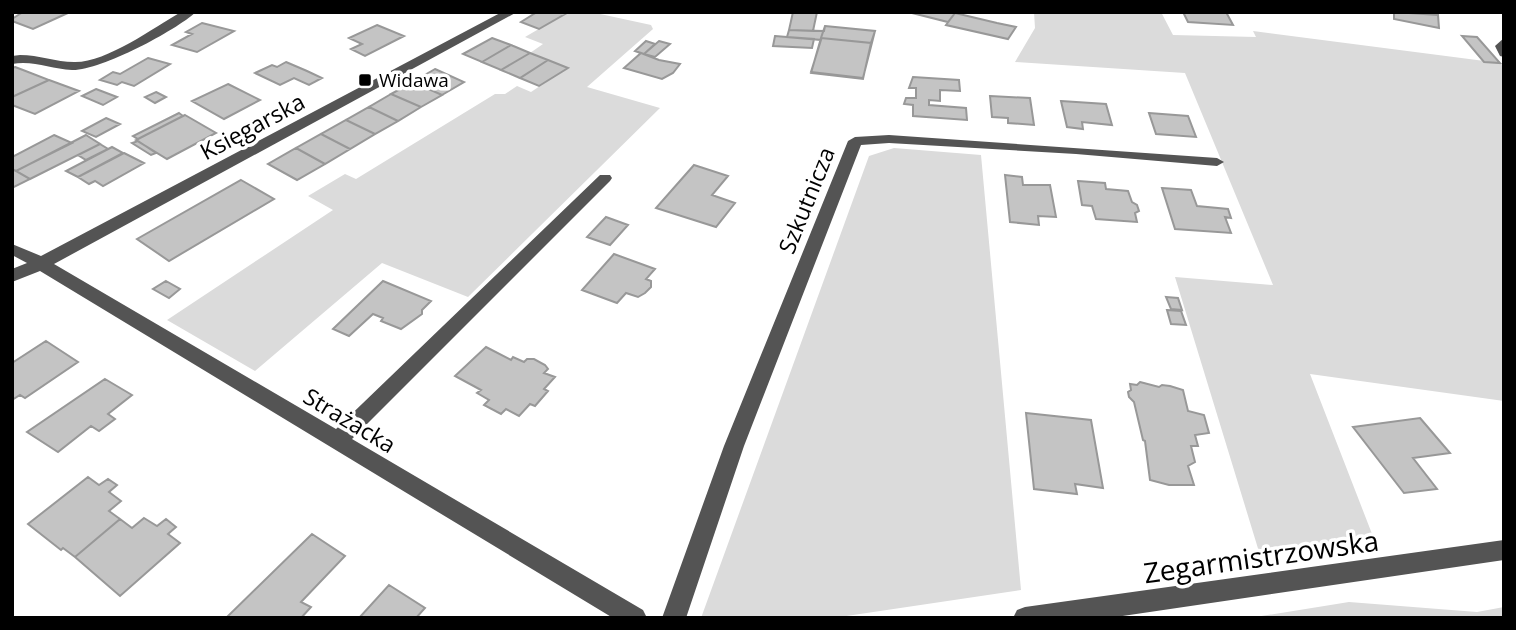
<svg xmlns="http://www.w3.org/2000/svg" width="1516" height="630" font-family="'Open Sans',sans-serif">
  <rect width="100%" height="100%" fill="#fff"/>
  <path fill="#dbdbdb" d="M568,12H591L651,25L653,29L587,87L660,108L468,297L382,263L255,371L167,320L333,210L308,196L345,174L356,179L495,94H505L517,86L531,92L567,68L530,53L543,44L525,37Z
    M1034,12H1161L1173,35L1256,37L1253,31L1500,63L1504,68V401L1310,374L1374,539L1260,555L1175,277L1273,285L1185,73L1015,62L1035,28Z
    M894,148L981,155L1021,590L833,618H701L869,156Z
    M1349,602L1477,612L1504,607V618H1249Z"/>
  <path fill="#c4c4c4" stroke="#989898" stroke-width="2" d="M23,12H70L33,29L12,21V19Z
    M537,12H561L565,14L539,29L521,22Z
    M793,12H817L813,31L789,30Z
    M908,12H952L955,13L948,22Z
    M1183,12H1226L1233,25L1188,22Z
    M1394,12L1438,15L1439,28L1394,19Z
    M955,13L997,23L1016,27L1008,39L946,25Z
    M202,23L234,31L197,52L172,45L192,34L186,32Z
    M377,25L404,36L365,56L351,49L362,44L349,38Z
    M825,26L875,31L863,78L811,72L821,40L787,37L789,30L824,31Z
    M825,26L875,31L871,43L821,38Z
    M775,36L787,37L814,39L812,48L773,46Z
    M1462,36L1477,37L1500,63L1484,62Z
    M492,38L511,45L482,62L463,54Z
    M821,38L871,43L863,79L811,73Z
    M646,41L655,44L644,54L635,51Z
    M659,41L670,44L655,57L644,54Z
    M511,45L530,53L501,70L482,62Z
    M530,53L548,60L520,78L501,70Z
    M641,53L659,60L680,64L673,73L662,79L624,68Z
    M148,58L170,64L134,86L122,82L117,85L100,80L113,72L120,74Z
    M548,60L568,68L539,86L520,78Z
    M286,62L307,71L322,78L309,85L294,78L280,85L255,73L272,65L277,67Z
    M15,67L23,70L49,80L12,97V68Z
    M435,69L464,82L442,95L413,82Z
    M913,77L959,80L960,91L940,90V101L929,100V105L966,108L967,120L913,116V105L904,104L906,98H916V88H909Z
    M49,80L79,91L35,114L12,105V97Z
    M413,82L442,95L421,107L391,94Z
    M228,84L260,100L224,119L192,101Z
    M96,89L117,97L103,105L82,96Z
    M156,92L166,97L155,103L145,97Z
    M391,94L421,107L398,121L369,107Z
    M990,96L1030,98L1034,125L1008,123V118L992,117Z
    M1061,101L1106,104L1112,125L1082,122L1083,129L1067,127Z
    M369,107L398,121L375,134L346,120Z
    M179,113L183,116L138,139L133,136Z
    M1149,113L1188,116L1196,137L1156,134Z
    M185,115L216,133L167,159L136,140Z
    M106,118L120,124L96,137L82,131Z
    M346,120L375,134L350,149L321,134Z
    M321,134L350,149L325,164L296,148Z
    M54,135L72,143L16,171L12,169V157Z
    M86,135L100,144L30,179L16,171Z
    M138,141L156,153L151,155L132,143Z
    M100,144L108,149L86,160L78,155Z
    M112,147L123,153L78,177L66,171Z
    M296,148L325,164L297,180L268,164Z
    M124,153L144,163L103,186L95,181L89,184L78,177Z
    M694,165L728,176L712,195L735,203L716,227L656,208Z
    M12,169L16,171L30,179L12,188Z
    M1005,175L1022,177L1023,185H1050L1056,217L1038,216L1039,225L1010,222Z
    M241,180L274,199L169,261L137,239Z
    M1078,181L1105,183L1106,189L1128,191L1132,202L1137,205L1139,211L1135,213L1137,222L1096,219L1092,206L1082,205Z
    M1162,188L1191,190L1197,206L1228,209L1231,218L1225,217L1231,233L1175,229Z
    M606,217L628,225L610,245L587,237Z
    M614,254L655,269L646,279L651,281V287L645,293L638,297L626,293L617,303L582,290Z
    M166,281L180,289L169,298L153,289Z
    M383,281L431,301L422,310V314L401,329L381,321L383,318L373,314L349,336L333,329Z
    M1166,297L1178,298L1182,310L1171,309Z
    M1167,310L1181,311L1186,325L1171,324Z
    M46,341L78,362L25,398L20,395L12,400V363Z
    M486,347L511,360L513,357L524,362L527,359H534L545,365L548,369L544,373L555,377L544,389L548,391L535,406L530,404L519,416L506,409L501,414L484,405L489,400L477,393L481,390L455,376Z
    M105,379L132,395L108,414L115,419L99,431L91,426L58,452L27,432Z
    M1140,382L1159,387L1162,385L1170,386L1183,390L1188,411L1204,415L1209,433L1195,435L1198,446H1191L1195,462L1188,466L1194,485H1169L1150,480L1145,441L1143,440L1134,402L1129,397L1128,392L1131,390L1130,384L1137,385Z
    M1026,413L1091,420L1103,488L1075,484L1077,494L1034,489Z
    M1420,418L1450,453L1413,458L1437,489L1404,493L1353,427Z
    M88,477L99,485L108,479L117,485L109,492L121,501L109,511L120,519L75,557L63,548L61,550L28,524Z
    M144,518L157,526L166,519L176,527L168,534L180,543L120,596L75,557L120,519L132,528Z
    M312,534L345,556L301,602L311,607L301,618H226Z
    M389,585L425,608L416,618H359Z"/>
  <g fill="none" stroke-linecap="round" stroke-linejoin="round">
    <path fill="#545454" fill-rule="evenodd" d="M181,12H196C175,31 100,71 72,70C51,69 33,60 12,64V56L20,55C39,55 56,62 74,62C106,63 153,28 181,12Z
      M502,12H517L54,264L336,429L600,175H610L612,178L610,181L352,439L643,610L647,618H613L40,271L12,282V269L27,263L12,255V244L41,256Z
      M1504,38V57L1500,56L1495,46Z
      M889,135L1217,158L1224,162L1217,166L1076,154L889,143L861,145L744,446L686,618H662L724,446L848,141L855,137Z
      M1504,540V560L1109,618H1013L1017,610L1025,607Z"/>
  </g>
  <rect fill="#000" stroke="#fff" stroke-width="2.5" x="358" y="73" width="14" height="14" rx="3.5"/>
  <g text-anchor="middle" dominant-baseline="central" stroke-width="7" stroke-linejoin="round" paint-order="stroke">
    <g font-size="19" fill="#000" stroke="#fff" text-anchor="start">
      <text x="379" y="80">Widawa</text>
    </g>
    <g font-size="23" fill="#000" stroke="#fff">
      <text transform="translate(252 126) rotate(-28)">Księgarska</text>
      <text transform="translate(806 200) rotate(-68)">Szkutnicza</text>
      <text transform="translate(350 420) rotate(31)">Strażacka</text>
    </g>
    <g font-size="28" fill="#000" stroke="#fff">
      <text transform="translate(1261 556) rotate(-8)">Zegarmistrzowska</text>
    </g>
  </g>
  <rect width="1516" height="630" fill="none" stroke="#000000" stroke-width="28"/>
</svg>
